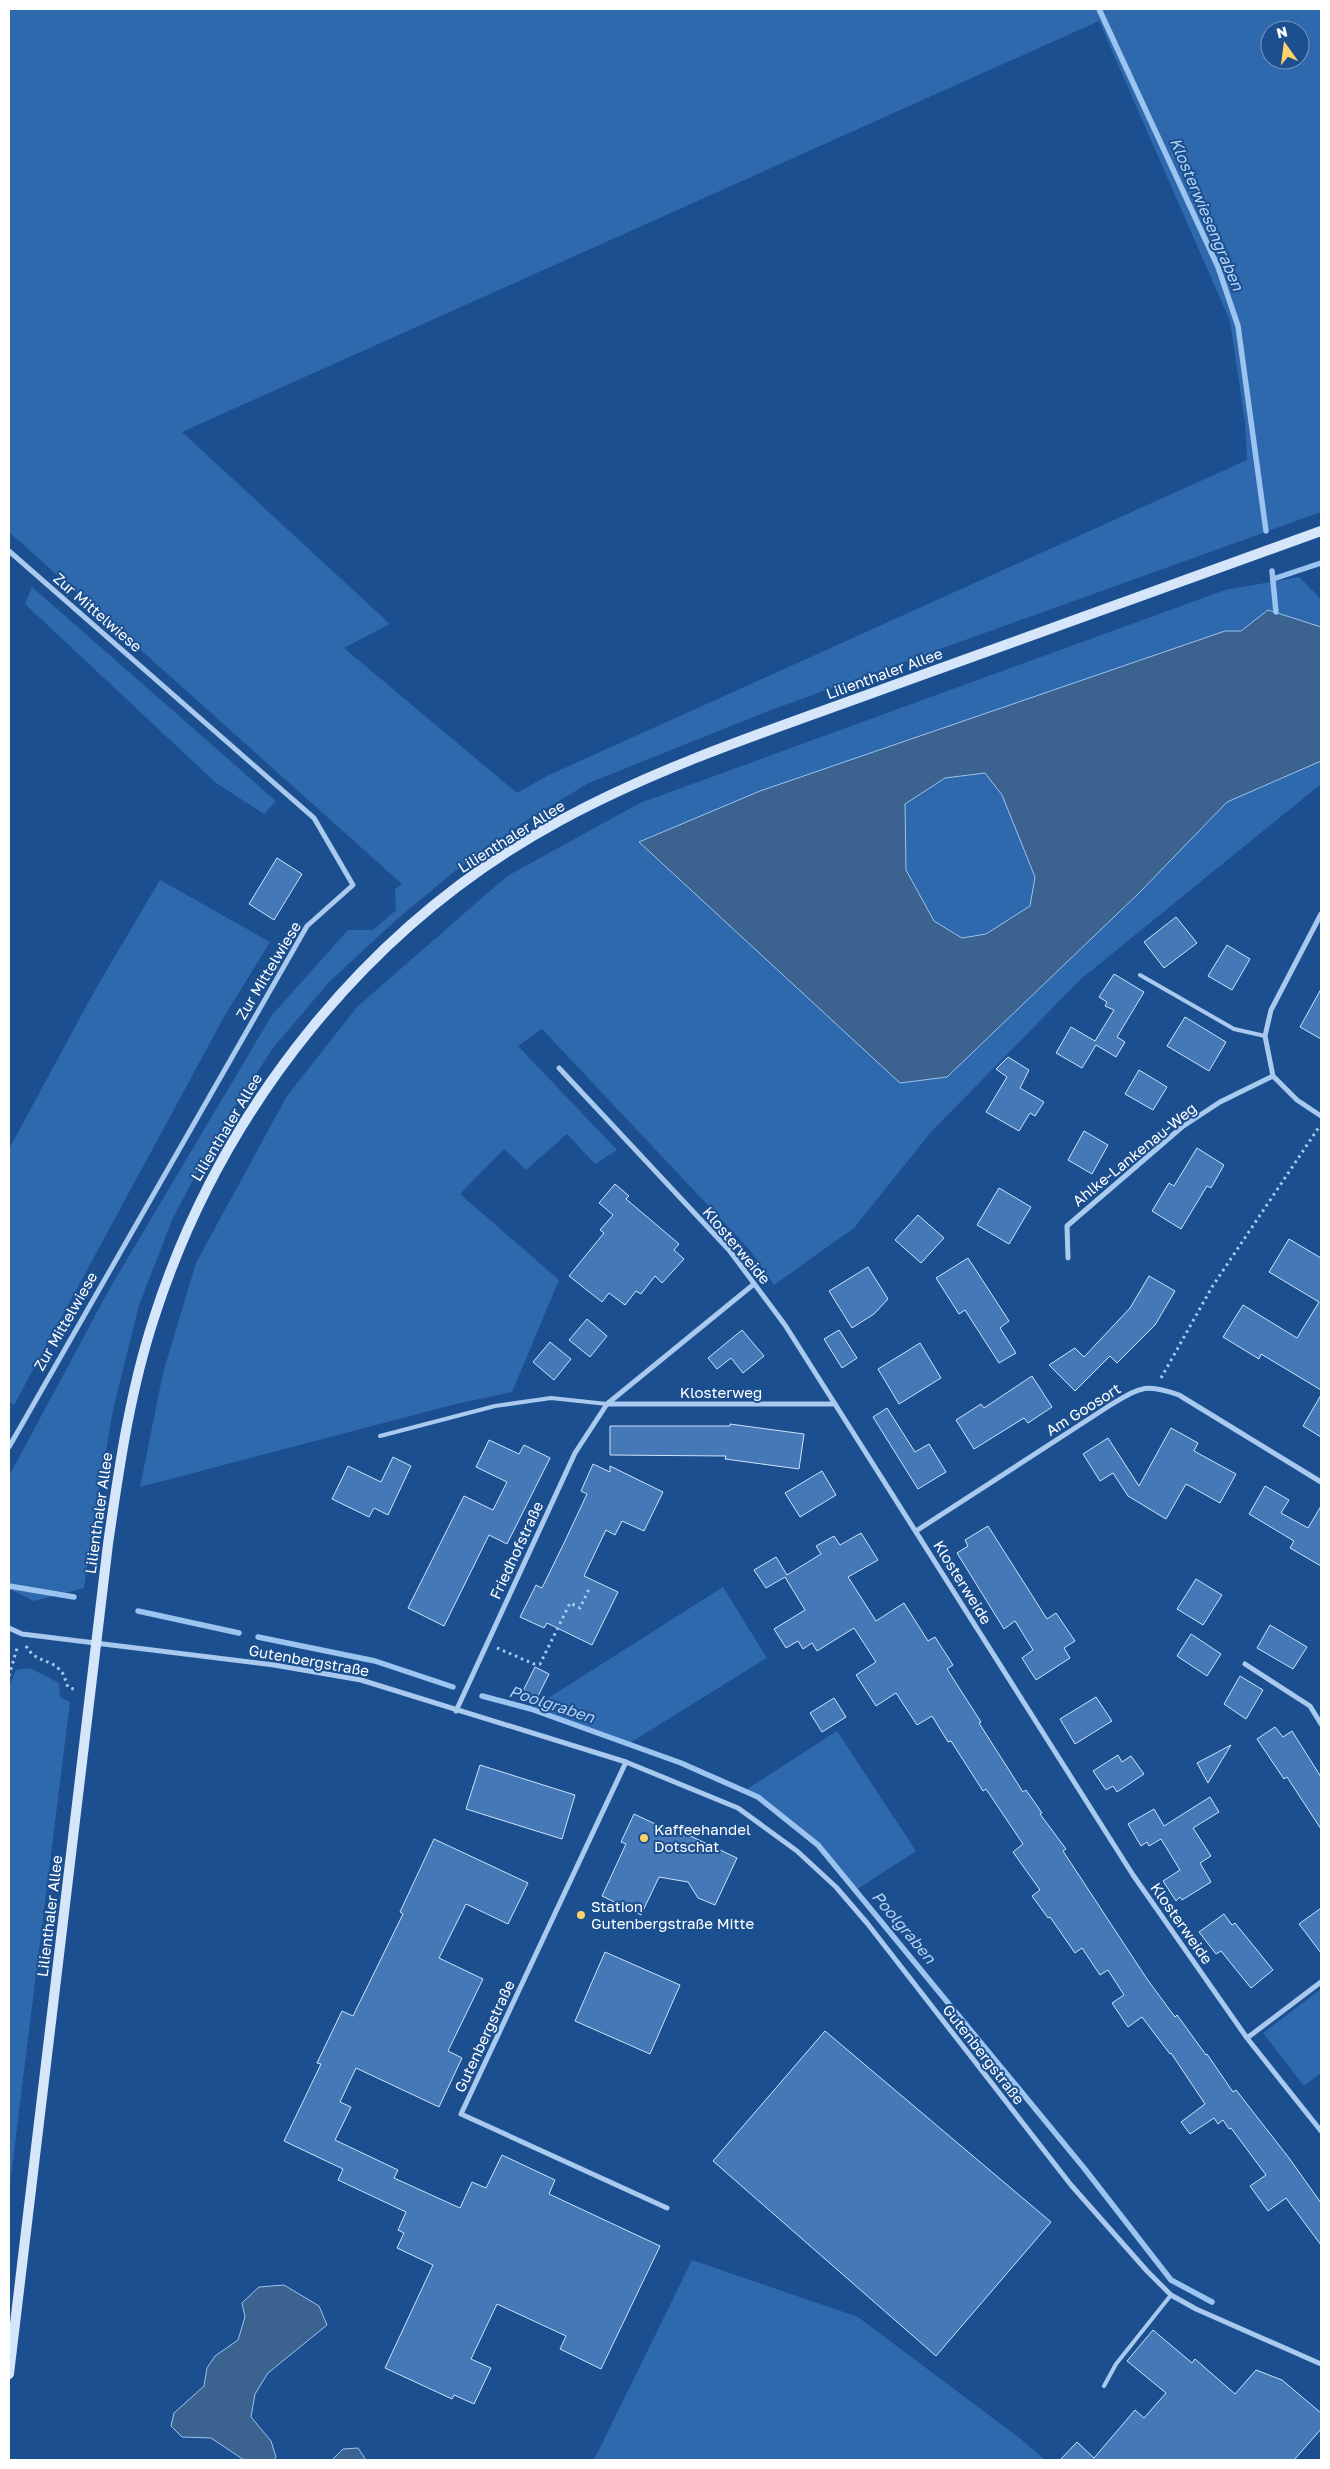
<svg xmlns="http://www.w3.org/2000/svg" width="1330" height="2469" font-family="'Golos Text',sans-serif">
  <rect width="100%" height="100%" fill="#1b4f8f"/>
  <path fill="#2e69ad" fill-rule="evenodd" d="M9,9H1321V512L771,710L589,783L524,822L455,871L396,920L329,982L273,1048L218,1133L173,1218L139,1305L113,1410L92,1530L84,1588L34,1601L9,1589V1476L110,1288L272,1015L348,930H373L396,910L395,889L402,884L9,532ZM1099,21L1230,321L1245,422L1247,460L549,775L517,793L344,648L390,624L182,432ZM1270,30H1300V60H1270Z
    M1299,577L1321,599V627L1268,610L1241,631H1225L760,791L640,842L900,1083L947,1077L1140,892L1227,802L1321,761V784L1081,979L931,1132L854,1228L774,1285L749,1249L542,1029L518,1046L617,1150L595,1164L567,1134L526,1170L504,1149L460,1194L559,1280L512,1392L456,1404L140,1487L163,1373L196,1263L287,1096L357,1007L507,876L640,803L1225,590Z
    M32,587L276,801L264,814L216,783L25,604Z
    M985,773L1002,795L1035,877L1030,906L986,934L962,938L934,921L906,870L905,804L945,778Z
    M160,880L270,942L224,1017L14,1405L9,1402V1149L95,990Z
    M723,1587L767,1658L628,1744L531,1709Z
    M30,1668L59,1683L60,1697L70,1702L9,2192V1687L16,1670Z
    M837,1731L916,1851L856,1890C825,1854 789,1811 744,1791Z
    M1321,1989V2073L1304,2086L1263,2033Z
    M692,2260L858,2317L1022,2440L1045,2460H594Z"/>
  <path fill="#3c6290" stroke="#9cc4f0" fill-rule="evenodd" d="M1268,610L1321,627V761L1227,802L1140,892L947,1077L900,1083L639,842L760,791L1225,631H1241ZM985,773L1002,795L1035,877L1030,906L986,934L962,938L934,921L906,870L905,804L945,778Z
    M284,2285L319,2306L327,2325L268,2373L255,2394L251,2417L271,2441L276,2457L274,2460H244L211,2438L182,2437L171,2426L174,2413L204,2386L207,2368L215,2356L238,2340L245,2317L242,2303L259,2287Z
    M358,2448L366,2460H332L343,2449Z"/>
  <g fill="none" stroke-linecap="round" stroke-linejoin="round">
    <path stroke="#9cc4f0" stroke-width="5.5" d="M1099,9L1218,267L1238,326L1266,531
      M1272,571L1276,612
      M1273,579L1321,563
      M9,1586L74,1597
      M138,1611L239,1633
      M258,1637L375,1661L453,1687
      M482,1696L531,1709L681,1763L758,1797L818,1845L1084,2168L1171,2280L1212,2302"/>
  </g>
  <path fill="#4478b7" stroke="#cfe3fa" d="M277,858L302,874L274,920L249,904Z
    M1176,917L1197,943L1164,968L1144,942Z
    M1227,945L1250,959L1232,990L1208,976Z
    M1114,974L1144,992L1117,1037L1125,1042L1116,1057L1096,1045L1082,1068L1056,1053L1071,1027L1095,1041L1114,1010L1105,1006L1107,1002L1099,997Z
    M1321,989V1039L1300,1027Z
    M1185,1017L1226,1042L1209,1071L1167,1046Z
    M1008,1057L1029,1070L1020,1088L1044,1102L1035,1116L1030,1113L1019,1131L986,1112L1007,1077L996,1069Z
    M1139,1070L1167,1087L1153,1110L1125,1094Z
    M1084,1131L1108,1145L1092,1174L1068,1160Z
    M1197,1148L1224,1165L1211,1188L1207,1186L1181,1229L1152,1211L1169,1183L1174,1186Z
    M615,1184L629,1196L626,1199L679,1244L674,1250L684,1259L662,1283L655,1276L641,1294L636,1291L625,1305L609,1293L602,1302L569,1276L604,1233L600,1230L613,1215L599,1203Z
    M999,1188L1031,1207L1009,1244L977,1225Z
    M918,1215L944,1238L921,1263L895,1240Z
    M1289,1239L1321,1258V1390L1261,1354L1259,1359L1223,1337L1243,1305L1297,1338L1319,1302L1269,1272Z
    M968,1258L1009,1321L1000,1328L1016,1353L999,1363L965,1310L959,1314L936,1278Z
    M868,1267L888,1299L874,1314L852,1328L829,1291Z
    M1149,1276L1175,1291L1155,1325L1117,1363L1110,1356L1075,1391L1049,1365L1075,1348L1084,1357L1130,1308Z
    M587,1319L607,1336L590,1357L569,1340Z
    M742,1330L764,1356L743,1373L731,1358L717,1369L708,1358Z
    M839,1330L857,1358L842,1368L824,1339Z
    M550,1342L571,1359L554,1380L533,1362Z
    M920,1343L941,1378L899,1404L878,1369Z
    M1032,1376L1052,1407L1028,1423L1024,1418L974,1449L956,1420L981,1404L984,1408Z
    M1321,1395V1437L1303,1426Z
    M887,1408L915,1452L929,1444L946,1472L918,1489L873,1417Z
    M730,1424L804,1434L799,1469L725,1459L726,1456L610,1455V1426H730Z
    M1171,1428L1198,1443L1194,1451L1236,1474L1220,1503L1186,1484L1166,1519L1128,1496L1113,1473L1100,1481L1083,1454L1108,1438L1139,1486Z
    M489,1440L519,1454L524,1445L550,1458L507,1544L489,1535L444,1626L408,1608L464,1496L493,1510L507,1482L476,1467Z
    M393,1457L411,1466L388,1515L374,1508L369,1517L332,1499L348,1466L381,1482Z
    M593,1464L610,1472V1466L663,1492L644,1531L622,1521L615,1535L606,1530L584,1576L618,1592L592,1645L547,1623L544,1628L520,1617L536,1585L542,1588L565,1541L587,1494L581,1491Z
    M822,1471L836,1495L800,1517L785,1493Z
    M1265,1486L1289,1500L1281,1513L1308,1528L1321,1506V1566L1290,1548L1294,1541L1249,1514Z
    M988,1526L1047,1619L1056,1613L1075,1641L1064,1648L1070,1658L1036,1680L1022,1658L1033,1650L1015,1621L1004,1629L957,1553L968,1546L965,1540Z
    M861,1533L878,1560L848,1577L876,1621L904,1603L928,1641L935,1637L953,1665L947,1669L981,1722L979,1723L1023,1792L1026,1790L1042,1813L1040,1814L1066,1849L1063,1851L1147,1979L1175,2017L1177,2015L1206,2055L1207,2054L1233,2092L1236,2090L1289,2158L1321,2203V2245L1286,2198L1268,2211L1250,2186L1266,2175L1231,2128L1229,2129L1223,2120L1218,2124L1214,2118L1190,2134L1181,2122L1205,2104L1171,2053L1170,2054L1142,2017L1128,2027L1112,2003L1124,1995L1108,1970L1100,1975L1082,1948L1075,1953L1050,1917L1048,1918L1032,1896L1040,1890L1013,1852L1023,1844L986,1789L983,1791L951,1741L948,1742L932,1716L917,1725L896,1693L876,1706L856,1675L876,1662L854,1628L817,1651L812,1643L803,1649L798,1641L786,1648L774,1629L805,1610L785,1577L766,1588L754,1570L776,1557L787,1575L821,1554L816,1546L834,1536L840,1545Z
    M1196,1579L1222,1595L1203,1625L1177,1609Z
    M1270,1625L1307,1647L1293,1669L1257,1648Z
    M1191,1634L1221,1654L1207,1676L1177,1656Z
    M535,1667L549,1674L534,1704L520,1697Z
    M1240,1676L1263,1690L1246,1719L1224,1704Z
    M1096,1697L1112,1721L1075,1744L1060,1719Z
    M834,1698L846,1717L822,1732L810,1713Z
    M1275,1727L1283,1737L1292,1731L1321,1777V1829L1287,1777L1284,1779L1257,1739Z
    M1231,1745L1208,1783L1197,1763Z
    M1118,1755L1122,1762L1131,1756L1144,1774L1117,1792L1113,1786L1106,1790L1093,1771Z
    M480,1765L575,1795L562,1839L466,1809Z
    M1210,1797L1219,1812L1193,1828L1211,1856L1200,1863L1211,1882L1182,1900L1180,1897L1176,1901L1163,1881L1180,1870L1161,1839L1149,1846L1147,1842L1141,1846L1128,1824L1154,1809L1164,1826Z
    M634,1814L679,1835L680,1831L737,1858L715,1905L698,1898L688,1882L659,1877L641,1915L602,1896L626,1844L621,1842Z
    M434,1839L528,1883L508,1924L466,1904L439,1958L483,1979L448,2051L462,2058L439,2107L356,2068L340,2102L351,2107L335,2140L398,2170L394,2178L460,2208L472,2182L486,2188L502,2155L555,2180L549,2194L660,2246L601,2369L560,2349L566,2336L497,2304L471,2359L491,2368L474,2404L454,2395L452,2399L385,2368L433,2265L397,2248L404,2233L398,2230L406,2212L338,2180L343,2169L284,2141L321,2064L317,2063L342,2011L353,2016L403,1914L400,1912Z
    M1321,1908V1953L1299,1924Z
    M1224,1914L1232,1925L1235,1923L1273,1970L1251,1988L1221,1951L1216,1954L1199,1932Z
    M605,1952L680,1985L650,2054L575,2021Z
    M825,2031L1051,2222L936,2356L713,2161Z
    M1153,2330L1192,2363L1195,2359L1235,2394L1256,2370L1282,2380L1321,2413V2429L1294,2460H1060L1077,2442L1094,2458L1135,2410L1144,2418L1166,2393L1127,2361Z"/>
  <g fill="none" stroke-linecap="round" stroke-linejoin="round">
    <path stroke="#a9c9ee" stroke-width="3" stroke-dasharray="2.5 4" stroke-linecap="butt" d="M1161,1378L1212,1287L1319,1127
      M26,1646C36,1663 48,1658 59,1669C65,1674 65,1681 68,1687L76,1690
      M497,1648L534,1664H540L570,1603L580,1608L589,1589
      M9,1676L18,1645"/>
    <path stroke="#a9c9ee" stroke-width="4" d="M1140,975L1234,1029L1265,1036
      M380,1436L495,1406L551,1398L607,1404
      M1104,2386L1116,2364L1171,2295"/>
    <path stroke="#a9c9ee" stroke-width="5" d="M9,551L314,818L353,885L307,926L9,1447
      M1321,914L1271,1010L1265,1036L1273,1076L1297,1100L1321,1116
      M559,1068L729,1250L785,1325L1133,1875L1247,2038L1321,2131
      M1068,1258L1067,1226L1182,1127L1220,1102L1273,1076
      M607,1404H835
      M916,1531L1112,1404C1141,1387 1146,1383 1179,1395L1321,1482
      M9,1628L22,1634L274,1665L361,1680L626,1762L738,1808L797,1851L836,1887L867,1923L1071,2185L1147,2271L1171,2295L1196,2309L1321,2364
      M1245,1664L1310,1706L1321,1724
      M456,1711L575,1453L607,1404L754,1284
      M626,1762L461,2114L667,2208
      M1247,2038L1321,1982"/>
    <path stroke="#d6e6fa" stroke-width="10" d="M9,2374L108,1544C119,1468 130,1391 154,1318C221,1109 368,924 561,820C664,764 777,728 886,688C1031,636 1176,583 1321,531"/>
  </g>
  <g fill="#ffd166" stroke="#1b4f8f" stroke-width="2">
    <circle cx="644" cy="1838" r="5"/>
    <circle cx="581" cy="1915" r="5"/>
  </g>
  <g text-anchor="middle" dominant-baseline="central" stroke-width="4" stroke-linejoin="round" paint-order="stroke">
    <g font-size="15" fill="#fff" stroke="#1b4f8f">
      <text transform="translate(98 612) rotate(41)">Zur Mittelwiese</text>
      <text transform="translate(884 673) rotate(-20)">Lilienthaler Allee</text>
      <text transform="translate(511 836) rotate(-32)">Lilienthaler Allee</text>
      <text transform="translate(268 970) rotate(-59)">Zur Mittelwiese</text>
      <text transform="translate(226 1127) rotate(-59)">Lilienthaler Allee</text>
      <text transform="translate(1134 1154) rotate(-39)">Ahlke-Lankenau-Weg</text>
      <text transform="translate(737 1245) rotate(50)">Klosterweide</text>
      <text transform="translate(65 1321) rotate(-60)">Zur Mittelwiese</text>
      <text x="721" y="1392">Klosterweg</text>
      <text transform="translate(1083 1409) rotate(-32)">Am Goosort</text>
      <text transform="translate(98 1513) rotate(-82)">Lilienthaler Allee</text>
      <text transform="translate(516 1550) rotate(-65)">Friedhofstraße</text>
      <text transform="translate(963 1582) rotate(58)">Klosterweide</text>
      <text transform="translate(309 1660) rotate(10)">Gutenbergstraße</text>
      <text transform="translate(49 1916) rotate(-83)">Lilienthaler Allee</text>
      <text transform="translate(1182 1923) rotate(55)">Klosterweide</text>
      <text transform="translate(484 2036) rotate(-65)">Gutenbergstraße</text>
      <text transform="translate(984 2054) rotate(52)">Gutenbergstraße</text>
    </g>
    <g font-size="15" fill="#fff" stroke="#1b4f8f" text-anchor="start">
      <text x="654" y="1829">Kaffeehandel<tspan x="654" dy="17">Dotschat</tspan></text>
      <text x="591" y="1906">Station<tspan x="591" dy="17">Gutenbergstraße Mitte</tspan></text>
    </g>
    <g font-size="16" font-style="italic" fill="#b5d3f5" stroke="#1b4f8f">
      <text transform="translate(1207 214) rotate(67)">Klosterwiesengraben</text>
      <text transform="translate(552 1704) rotate(18)">Poolgraben</text>
      <text transform="translate(904 1927) rotate(50)">Poolgraben</text>
    </g>
  </g>
  <rect width="1330" height="2469" fill="none" stroke="#ffffff" stroke-width="20"/>
  <g transform="translate(1285 45) rotate(346)"><circle r="24" fill="#1b4f8f" stroke="#7695bc"/>
  <path d="M0-4L9 19L0 12L-9 19Z" fill="#ffd166"/>
  <text y="-8" font-size="14" font-weight="bold" text-anchor="middle" fill="#ffffff">N</text>
  </g>
</svg>
